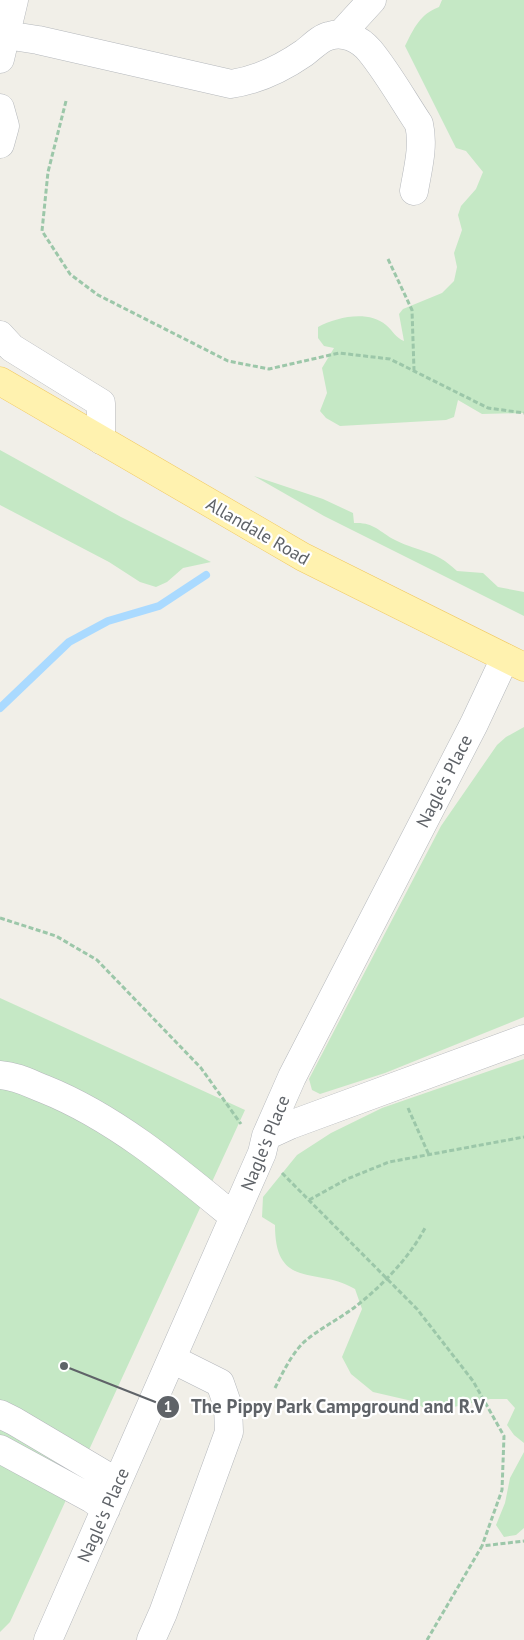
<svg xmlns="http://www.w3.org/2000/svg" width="524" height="1640" font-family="'PT Sans',sans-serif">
  <rect width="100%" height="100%" fill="#f1efe8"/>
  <path fill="#c5e8c5" d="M442,0H524V413L482,414L458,400L454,417L446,420L340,426L326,418L320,411L327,393L322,368L334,348L324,346L318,338V327C337,317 368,310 386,325C393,331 396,338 404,341L399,314L403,309L442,293L454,281L457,267L454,253L462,230L458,215L461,206L476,189L483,172L466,151L456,148L405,46C414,28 420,14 439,7Z
    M0,450L121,517L211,562L183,568L167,582L156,587L140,582L109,562L0,505Z
    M254,476L323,499L353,513L354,523C374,522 378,531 395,540C421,553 434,549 457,571L483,573L498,587L524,592V616L324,516Z
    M524,727V1017L385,1073L320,1094L312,1090L309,1079L441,826L497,745L506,737Z
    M0,998L245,1110L10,1622L0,1632Z
    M524,1059V1443L514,1435L507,1425L515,1408L507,1399H490L440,1410L424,1408L412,1401L373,1392L351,1374L342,1357L362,1309L355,1289C317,1266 275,1291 275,1225L262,1217L263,1197L297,1155L331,1133L382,1108Z
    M524,1452V1528L516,1535L504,1537L496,1525L505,1503L510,1478Z"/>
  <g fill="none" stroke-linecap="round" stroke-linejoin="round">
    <path stroke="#aadaff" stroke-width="8" d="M0,708L69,642L108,621L159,606L206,575"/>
    <g stroke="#b5b8bc" stroke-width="29">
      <path id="minor" d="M341,34L372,0
        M6,35L38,40L231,84C257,80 281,69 304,53C311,48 320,38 329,36C344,31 360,39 370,51C388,73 403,100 419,124C424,146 418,168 414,191
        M0,59L14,0
        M0,108L5,126L0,144
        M0,335L12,348L101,403V440
        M0,1075C16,1076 29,1083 44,1089C114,1117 176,1169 234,1217
        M266,1136L290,1125L524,1039
        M0,1414L14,1421L117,1482
        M0,1449L92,1499L106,1509
        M48,1640L262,1153L266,1136L292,1077L474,724L505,658
        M151,1640L163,1613L229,1432L228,1406L220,1383L172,1359"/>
    </g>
    <g stroke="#f2c960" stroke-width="29">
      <path id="major" d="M0,381L303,557L524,667"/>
    </g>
    <path stroke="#9cc7a9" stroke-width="3" stroke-dasharray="5 2.5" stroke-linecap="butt" d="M66,101L48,172L42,231L70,274L98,295L228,361L269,369L339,353L390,359L488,408L524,413
      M388,259L412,310L414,370
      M0,918L56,936L97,960L201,1068L241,1124
      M408,1108L429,1155
      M282,1173L417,1309L473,1381L504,1436L502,1490L482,1546
      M309,1200L347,1179L389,1162L524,1137
      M275,1388C283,1372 291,1355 304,1342C319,1329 339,1319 355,1307C382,1286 411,1256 426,1226
      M427,1640L482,1546L524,1541"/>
    <use href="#minor" stroke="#fff" stroke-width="28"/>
    <use href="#major" stroke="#fff2af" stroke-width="28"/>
  </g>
  <g text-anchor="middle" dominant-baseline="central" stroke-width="4.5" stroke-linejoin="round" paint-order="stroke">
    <g font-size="18" fill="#5f6368" stroke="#fff">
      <text transform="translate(258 531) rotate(30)">Allandale Road</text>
      <text transform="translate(444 781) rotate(-63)">Nagle's Place</text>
      <text transform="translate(265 1143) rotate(-68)">Nagle's Place</text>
      <text transform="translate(103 1515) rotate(-66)">Nagle's Place</text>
    </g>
  </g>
  <path fill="none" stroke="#5f6368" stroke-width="2" d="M64 1366L168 1407"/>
  <g fill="#5f6368" stroke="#fff" stroke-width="2">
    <circle cx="64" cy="1366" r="5"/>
    <circle cx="168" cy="1407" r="12"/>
  </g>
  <g font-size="15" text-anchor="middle" font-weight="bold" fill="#fff">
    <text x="168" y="1412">1</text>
  </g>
  <g font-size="19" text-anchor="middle" font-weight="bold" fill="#5f6368" stroke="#fff" stroke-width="4.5" stroke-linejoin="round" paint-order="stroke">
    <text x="338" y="1413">The Pippy Park Campground and R.V</text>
  </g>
</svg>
